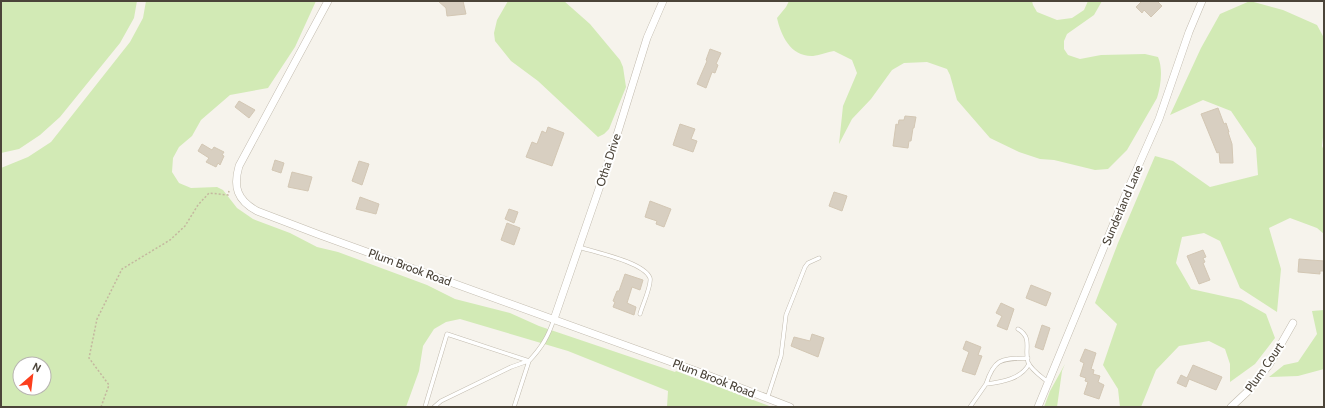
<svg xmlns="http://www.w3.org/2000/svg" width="1325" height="408" font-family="Cabin,sans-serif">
  <rect width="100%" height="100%" fill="#f6f3ec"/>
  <path fill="#d2eab5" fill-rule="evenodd" d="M1,1H137L134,18L120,43L60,117L40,135L19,149L1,153Z
    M146,1H316L295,47L268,88L230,95L201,120L192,136L179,147L173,158L172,172L179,183L191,188L217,187L223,190L237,208L253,219L290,233L317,247L338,252L427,285L455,299L510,313L539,326L675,372L676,371L772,407H667L668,391L568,351L460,319L446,322L434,329L423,346L419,371L406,407H1V168L28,157L51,142L130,42L143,18ZM20,364H44V388H20Z
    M508,1H564L590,24L620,60L623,67L626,87L609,129L604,134L598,137L538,81L511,61L495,41L494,33L497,20Z
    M789,1H1032L1033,5L1037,12L1057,20L1072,18L1084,10L1088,1H1102L1094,15L1067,34L1064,41V49L1068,55L1080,59L1101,55L1145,54L1158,57C1163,68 1161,86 1157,98L1127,150L1108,169L1095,170L1054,160L1040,159L1019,152L990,138L957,100L950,75L947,69L927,62L904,63L892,70L871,99L852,119L839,144L843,106L857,73L852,60L834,51C828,52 820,55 813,56C791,57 781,36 777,18L786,7Z
    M1250,1L1283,10L1317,25L1324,38V129L1322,146L1324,151V234L1317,228L1290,218L1269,228L1281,269L1277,312L1240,288L1220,241L1204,233L1182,237L1176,263L1191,289L1241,300L1266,314L1275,338L1255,364L1230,382V364L1225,349L1209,341L1179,346L1156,370L1141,407H1120L1118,389L1103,365L1117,324L1095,303L1118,243L1155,156L1173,161L1210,187L1258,175L1256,148L1231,111L1203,100L1170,115L1201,48L1220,14Z
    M1324,310V369L1298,376L1269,377L1284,365L1298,362L1317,334L1312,311Z
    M1065,364L1062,371L1057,407H1044L1050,391Z"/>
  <path fill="#d8cfc1" stroke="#d3c7b4" d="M438,1H463L466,14L447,16L446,8Z
    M1142,1H1157L1162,6L1151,17L1144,10L1142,13L1136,7Z
    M710,49L721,53L716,64L718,65L715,73L712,72L706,88L697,84L707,61L706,60Z
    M239,101L255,110L249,118L235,107Z
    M1218,108L1224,124L1226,123L1229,132H1228L1232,144L1233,163H1220L1219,152L1217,153L1201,114Z
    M905,116L916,117L914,128H913L911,141H909L908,148L893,146L896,124L898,125L899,120H904Z
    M680,124L695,129L691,139L697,141L693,152L673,145Z
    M548,127L564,133L552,166L526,157L532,142L537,144L542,131L546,133Z
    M202,144L212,150L214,147L224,152L222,155L224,156L220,165L218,163L216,167L206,162L209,158L198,151Z
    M275,160L284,163L281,173L272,170Z
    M359,161L369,164L362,185L352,181Z
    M292,172L312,177L308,191L288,187Z
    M834,192L847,196L842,211L829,206Z
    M360,197L379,204L376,214L356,209Z
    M650,201L671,209L664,227L656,224L657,221L645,217Z
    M509,209L518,212L514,223L505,219Z
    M507,223L520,228L514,245L501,240Z
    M1203,250L1206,257L1203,258L1205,262L1203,263L1210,280L1199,284L1187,256Z
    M1299,259L1324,261V271H1320V274L1298,272Z
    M625,274L643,280L640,290L632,287L627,303L636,307L634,315L613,307L615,302L613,301L617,291H619Z
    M1031,285L1051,293L1046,306L1026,298Z
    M1001,303L1014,309L1007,330L997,326L1002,316L996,313Z
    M1042,325L1050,328L1043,350L1035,347Z
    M812,334L824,338L818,357L791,346L794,337L810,341Z
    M966,341L981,347L978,355L982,356L975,375L962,371L969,352L963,349Z
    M1085,349L1096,353L1091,369L1094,370L1093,374L1100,376L1098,382L1104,385L1099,399L1084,394L1088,382L1085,381L1086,378L1080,376L1084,363L1080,361Z
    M1193,365L1222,377L1216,390L1189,379L1186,387L1177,383L1181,375L1187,378Z"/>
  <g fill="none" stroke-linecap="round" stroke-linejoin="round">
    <g stroke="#c2bbae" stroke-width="4.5">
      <path id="lane" d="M579,247C594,252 644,262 650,278C652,285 642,306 640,314
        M1018,329C1033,338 1024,349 1028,362C1031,370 1042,377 1048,382
        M986,384C995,357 1002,359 1028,358
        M767,399L781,356L786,315L805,267L808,263L819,258
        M425,407L447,334L529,361C542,347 548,337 554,319
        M434,407L441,401L511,367L528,361
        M514,407L529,361
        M970,407L986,384C1002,382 1021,379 1029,364"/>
    </g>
    <g stroke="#c2bbae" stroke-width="8">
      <path id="street" d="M328,1L239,166C233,187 237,200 257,211L320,235L710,376L790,407
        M554,319L611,154L647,38L663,1
        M1038,407L1125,196L1159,119L1189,32L1202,1
        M1231,407L1247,392L1269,365L1293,323"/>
    </g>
    <path stroke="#c4b79f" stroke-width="1.5" stroke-dasharray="2 2" stroke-linecap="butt" d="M101,407L109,385L89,358L97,319L122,269L170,240L185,226L198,205L209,193L228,195L229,191"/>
    <use href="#lane" stroke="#fff" stroke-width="3.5"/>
    <use href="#street" stroke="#fff" stroke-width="7"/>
  </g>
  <g text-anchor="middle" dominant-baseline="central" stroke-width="4" stroke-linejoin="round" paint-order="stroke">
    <g font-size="12" fill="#4b4439" stroke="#fff">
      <text transform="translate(608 160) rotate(-72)">Otha Drive</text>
      <text transform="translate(1122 205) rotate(-67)">Sunderland Lane</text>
      <text transform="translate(410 267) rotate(20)">Plum Brook Road</text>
      <text transform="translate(1264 367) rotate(-55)">Plum Court</text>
      <text transform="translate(714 378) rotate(21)">Plum Brook Road</text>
    </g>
  </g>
  <rect width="1325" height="408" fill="none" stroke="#4b4439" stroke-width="4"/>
  <g transform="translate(32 376) rotate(28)"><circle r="19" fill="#ffffff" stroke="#b7b4b0"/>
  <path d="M0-3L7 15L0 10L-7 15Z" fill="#fc3f1d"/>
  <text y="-6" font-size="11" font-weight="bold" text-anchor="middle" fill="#4b4439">N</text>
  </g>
</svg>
